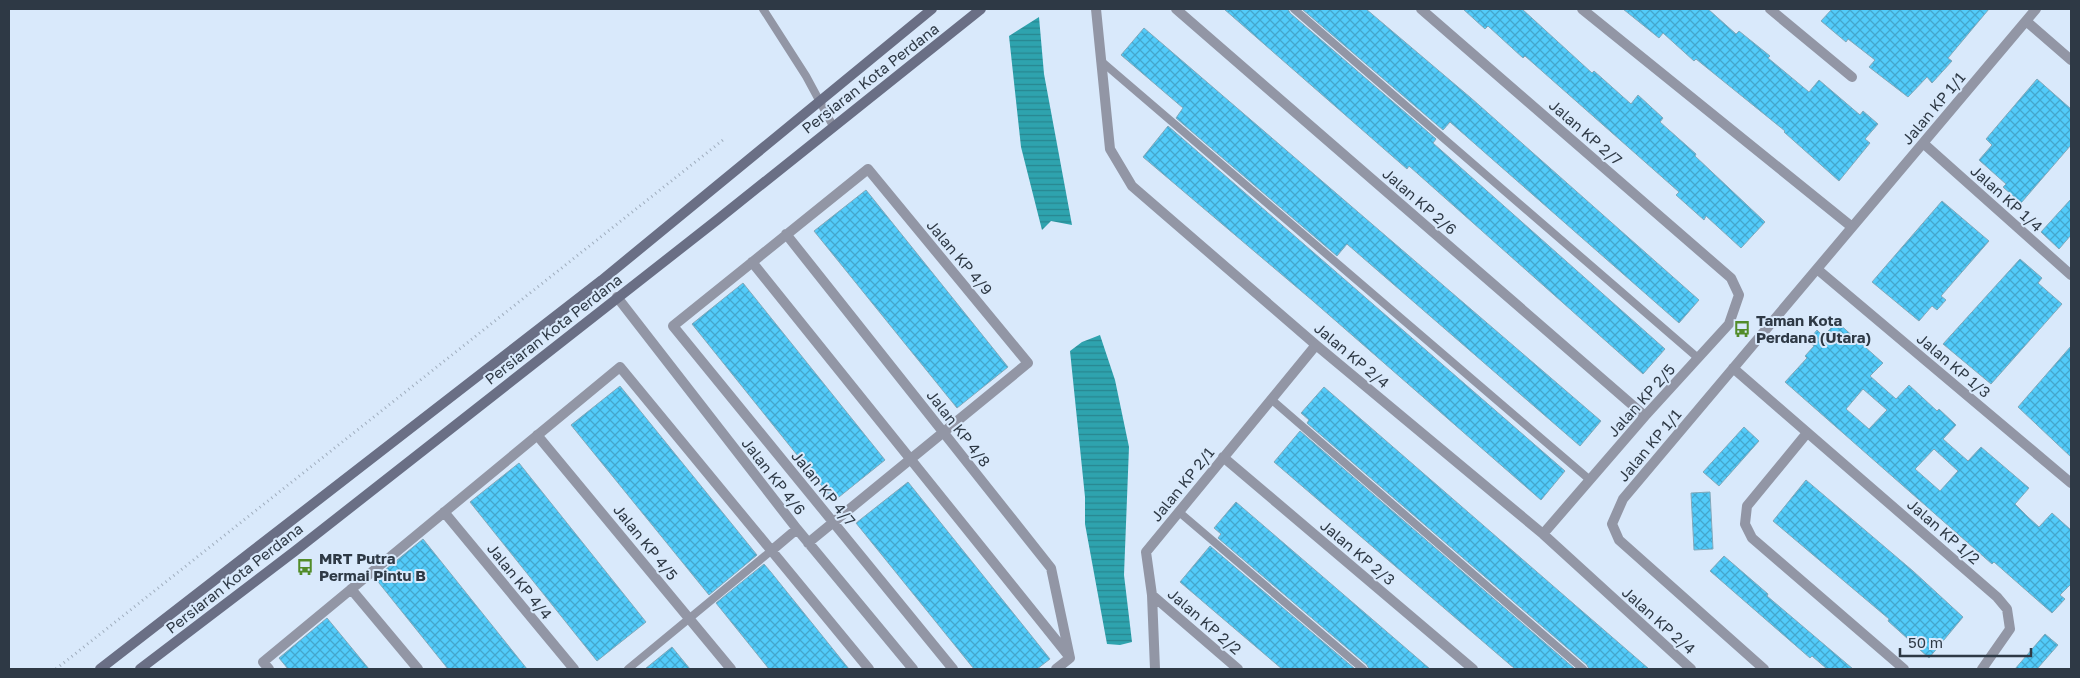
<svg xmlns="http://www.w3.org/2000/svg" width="2080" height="678" font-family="'Golos Text',sans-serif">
  <defs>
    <pattern id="water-rules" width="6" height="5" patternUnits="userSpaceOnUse" patternTransform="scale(1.25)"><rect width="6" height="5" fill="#2ea3ae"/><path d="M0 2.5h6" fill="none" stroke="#28868f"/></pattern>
    <pattern id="building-cross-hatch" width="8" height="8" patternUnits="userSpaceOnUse" patternTransform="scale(1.25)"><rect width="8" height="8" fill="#52cbfa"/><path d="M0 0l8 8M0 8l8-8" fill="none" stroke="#44a6cc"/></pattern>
  </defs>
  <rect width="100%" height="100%" fill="#d9e9fb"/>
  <path fill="url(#water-rules)" d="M1039,17L1044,74L1072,225L1051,221L1042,230L1021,147L1009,36Z
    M1100,335L1115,380L1129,447L1124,575L1132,642L1120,645L1107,644L1085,524V497L1070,351L1082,342Z"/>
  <path fill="url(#building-cross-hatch)" stroke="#82a9bb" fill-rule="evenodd" d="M1224,9H1288L1290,13L1436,139L1433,143L1665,349L1643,374L1409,166L1407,169Z
    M1302,9H1366L1471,98L1699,300L1679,323L1450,122L1443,130Z
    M1463,9H1522L1592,73L1594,71L1631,104L1638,95L1663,118L1660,122L1696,154L1695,156L1765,222L1741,248L1706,216L1704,220L1676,195L1679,192L1525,56L1523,58L1488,26L1485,29Z
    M1623,9H1708L1736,34L1739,31L1770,56L1768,58L1809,92L1819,80L1860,115L1863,111L1878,124L1865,139L1870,143L1839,181L1784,132L1785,131L1696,59L1694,61L1663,33L1659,38Z
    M1832,9H1989L1948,58L1952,61L1932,83L1927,77L1908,97L1869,67L1875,60L1848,39L1846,42L1821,21Z
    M1144,28L1601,421L1580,446L1347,244L1337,256L1176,118L1183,108L1121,55Z
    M2037,79L2071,109V145L2021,203L2003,187L2006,184L1979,160L1992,145L1986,139Z
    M1168,126L1565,471L1541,500L1313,301L1143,157Z
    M866,190L1008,367L957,408L814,231Z
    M2071,199V235L2059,249L2041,232Z
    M1942,201L1989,241L1941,296L1946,300L1937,310L1932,306L1919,321L1872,282Z
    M2020,259L2042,278L2038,283L2062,304L1991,384L1943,344Z
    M743,283L885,460L834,501L692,324Z
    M1837,322L1883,363L1870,376L1896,399L1909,385L1937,411L1939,409L1956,425L1943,439L1968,461L1981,447L2029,488L2015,504L2028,517L2039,527L2052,513L2071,530V584L2060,595L2065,599L2052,613L1994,562L1992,564L1785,382L1807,358L1805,356L1814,346L1808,341L1817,330L1823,336ZM1863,389L1887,410L1869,429L1846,409ZM1934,449L1958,471L1940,491L1915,469Z
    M2071,346V457L2018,407Z
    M620,386L757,555L709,595L571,425Z
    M1324,387L1575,605L1649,669H1589L1587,665L1307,423L1309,420L1301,413Z
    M1744,427L1759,441L1719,486L1703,472Z
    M1300,431L1575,669H1515L1274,462Z
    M519,463L646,622L597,661L470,502Z
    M1806,480L1913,571L1963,617L1929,658L1888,621L1889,619L1773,521Z
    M908,482L1050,659L1037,669H974L856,523Z
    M1710,492L1713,549L1694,550L1691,493Z
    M1236,502L1430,669H1369L1367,665L1218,538L1221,534L1214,528Z
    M423,539L527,669H448L375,578Z
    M1210,546L1355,669H1282L1180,582Z
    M1724,556L1768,594L1767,596L1853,669H1827L1812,656L1810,658L1710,571Z
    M764,564L770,571L849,669H769L716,603Z
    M327,618L369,669H288L279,658Z
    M2045,634L2058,645L2037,669H2015Z
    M672,647L690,669H645Z"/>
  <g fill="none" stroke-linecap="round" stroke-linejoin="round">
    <path stroke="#a0aebe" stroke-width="3" stroke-dasharray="1 4" stroke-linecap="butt" d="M56,669L723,140"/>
    <path stroke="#9296a5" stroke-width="8" d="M763,9L806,76L833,126
      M1294,9L1698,358
      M1101,61L1590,480
      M1272,400L1583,669
      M1179,512L1363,669
      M628,669L771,551"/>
    <path stroke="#9296a5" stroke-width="10" d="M1096,9L1110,149L1132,186L1316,345L1543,534L1691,669
      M1176,9L1645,416
      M1421,9L1731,278L1739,295L1729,324L1645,416L1543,534
      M1582,9L1852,227
      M1770,9L1852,77
      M2026,21L2071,60
      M1923,143L2071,275
      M786,234L1051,568L1070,658
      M752,262L1068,655
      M1817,269L2071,483
      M617,297L797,529L913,669
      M1733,368L1997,597L2007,609L2010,629L1982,669
      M1807,433L1747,506L1745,524L1752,538L1904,669
      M537,435L731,669
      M1223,457L1473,669
      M444,512L574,669
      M808,543C882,483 955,423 1028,363L868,169L673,326L953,669
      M771,551L797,529
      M351,589L418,669
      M1152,595L1238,669
      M269,669L263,662L620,367L869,669
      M1056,669L1070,658
      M1155,669L1152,595L1146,552L1316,345
      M1764,669L1619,540L1612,524L1623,499L2036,9"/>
    <path stroke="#6a6f85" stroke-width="10" d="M100,669L602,280L932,9
      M140,669L295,551L717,220L981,9"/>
  </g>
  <defs>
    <g id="bus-bare" transform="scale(1.35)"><path d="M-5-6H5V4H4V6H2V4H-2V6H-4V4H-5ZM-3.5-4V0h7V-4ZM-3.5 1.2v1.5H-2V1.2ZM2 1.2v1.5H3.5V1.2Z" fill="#528c29" stroke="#d9e9fb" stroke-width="2.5" paint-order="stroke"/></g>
  </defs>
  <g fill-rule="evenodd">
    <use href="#bus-bare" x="1742" y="329"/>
    <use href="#bus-bare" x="305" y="567"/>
  </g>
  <g text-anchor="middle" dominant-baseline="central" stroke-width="4" stroke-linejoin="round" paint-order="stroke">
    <g font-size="15" fill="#2e3945" stroke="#d9e9fb">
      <text transform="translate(870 78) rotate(-38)">Persiaran Kota Perdana</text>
      <text transform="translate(1933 108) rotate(-50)">Jalan KP 1/1</text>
      <text transform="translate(1586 132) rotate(41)">Jalan KP 2/7</text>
      <text transform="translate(2007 198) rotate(42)">Jalan KP 1/4</text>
      <text transform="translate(1420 201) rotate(41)">Jalan KP 2/6</text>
      <text transform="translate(960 257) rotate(50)">Jalan KP 4/9</text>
      <text transform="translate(553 329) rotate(-38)">Persiaran Kota Perdana</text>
      <text transform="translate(1352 355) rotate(40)">Jalan KP 2/4</text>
      <text transform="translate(1954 365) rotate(40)">Jalan KP 1/3</text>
      <text transform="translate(1641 400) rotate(-48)">Jalan KP 2/5</text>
      <text transform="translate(959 428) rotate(52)">Jalan KP 4/8</text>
      <text transform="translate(1649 445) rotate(-50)">Jalan KP 1/1</text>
      <text transform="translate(774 476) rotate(52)">Jalan KP 4/6</text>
      <text transform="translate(1182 484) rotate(-51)">Jalan KP 2/1</text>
      <text transform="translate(824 488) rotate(51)">Jalan KP 4/7</text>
      <text transform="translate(1944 531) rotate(41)">Jalan KP 1/2</text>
      <text transform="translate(646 542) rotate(51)">Jalan KP 4/5</text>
      <text transform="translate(1358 552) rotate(40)">Jalan KP 2/3</text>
      <text transform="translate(234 578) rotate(-38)">Persiaran Kota Perdana</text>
      <text transform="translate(520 581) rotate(51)">Jalan KP 4/4</text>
      <text transform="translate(1659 620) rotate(42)">Jalan KP 2/4</text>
      <text transform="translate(1205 621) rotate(41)">Jalan KP 2/2</text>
    </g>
    <g font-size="15" font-weight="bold" fill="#2e3945" stroke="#d9e9fb" text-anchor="start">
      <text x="1756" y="320">Taman Kota<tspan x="1756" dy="17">Perdana (Utara)</tspan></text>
      <text x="319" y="558">MRT Putra<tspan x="319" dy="17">Permai Pintu B</tspan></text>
    </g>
  </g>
  <rect width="2080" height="678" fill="none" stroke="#2e3945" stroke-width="20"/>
  <path d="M1900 648v8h131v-8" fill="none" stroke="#2e3945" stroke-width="2.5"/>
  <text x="1908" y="648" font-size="15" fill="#2e3945" stroke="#d9e9fb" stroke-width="4" paint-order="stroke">50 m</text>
</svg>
